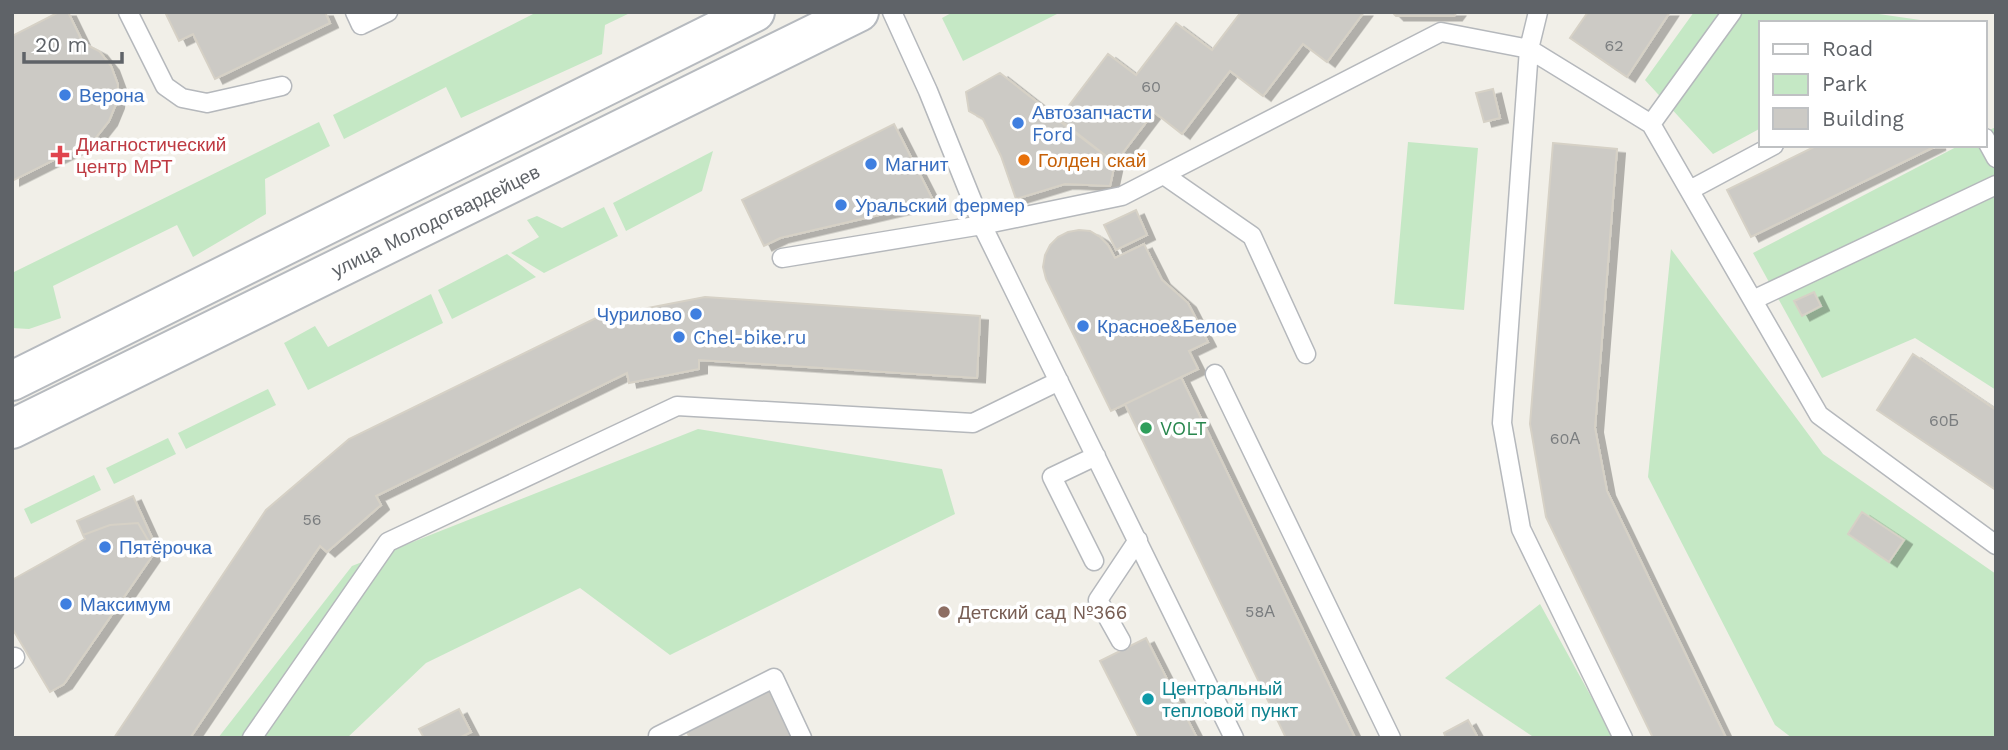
<svg xmlns="http://www.w3.org/2000/svg" width="2008" height="750" font-family="'Work Sans',sans-serif">
  <defs>
    <filter id="shadow"><feDropShadow dx="8" dy="4.5" stdDeviation="0" flood-color="#0004"/></filter>
  </defs>
  <rect width="100%" height="100%" fill="#f1efe8"/>
  <path fill="#c5e8c5" d="M537,12H632L605,25L602,54L461,118L446,87L344,139L333,115Z
    M953,12H1061L963,61L942,18Z
    M1694,12H1865L1941,23H1761V128L1713,154L1645,80Z
    M319,122L330,146L265,179L266,214L193,257L177,225L53,286L61,318L29,329L12,328V273Z
    M1996,127V390L1915,338L1822,378L1753,253L1960,145H1985V132Z
    M1408,142L1478,148L1464,310L1394,304Z
    M713,151L702,191L626,231L613,203Z
    M604,207L618,236L544,273L511,253L539,237L527,220L537,216L562,228Z
    M1671,249L1823,454L1996,574V738H1792L1775,725L1648,477Z
    M507,254L536,277L452,319L438,290Z
    M431,294L443,323L308,390L284,343L315,326L328,347Z
    M268,389L276,405L186,449L178,433Z
    M698,429L942,469L955,514L670,655L580,588L426,663L347,738H218L352,566Z
    M168,438L176,454L114,484L106,468Z
    M94,475L101,490L31,524L24,509Z
    M1540,604L1614,738H1535L1445,678Z"/>
  <path fill="#cccac5" stroke="#d6d1c6" stroke-width="2" filter="url(#shadow)" d="M59,12H68L83,43L99,51L111,66L118,85L116,104L109,121L94,140L12,181V36Z
    M165,12H325L330,23L215,79L193,34L179,41Z
    M1241,12H1364L1327,62L1303,44L1263,96L1230,71L1182,134L1154,112L1115,163L1058,120L1108,54L1136,75L1176,23L1212,50Z
    M1392,12H1457L1454,16H1396Z
    M1588,12H1670L1627,77L1570,38Z
    M1000,73L1115,163L1110,186L1065,184L1016,199L1001,156L983,119L969,111L966,92Z
    M1493,89L1500,118L1484,122L1476,93Z
    M894,124L934,202L780,238L764,246L742,200Z
    M1553,143L1617,149L1595,428L1607,491L1726,738H1653L1546,517L1530,424Z
    M1818,145H1938L1751,237L1727,190Z
    M1136,210L1147,235L1116,250L1104,225Z
    M1079,230L1090,231L1100,237L1108,245L1115,258L1144,244L1162,280L1188,303L1208,342L1189,351L1198,369L1111,411L1046,279L1043,267L1045,255L1050,245L1058,237L1068,232Z
    M1814,292L1821,306L1802,316L1794,301Z
    M705,297L980,316L977,378L699,360V369L629,383L627,373L376,496L381,505L327,552L320,546L190,738H114L266,510L349,439L596,318Z
    M1913,354L1996,410V490L1877,410Z
    M1181,377L1211,439L1355,738H1286L1125,404Z
    M133,496L158,551L155,552L138,523L110,525L83,535L77,521Z
    M1862,512L1904,540L1889,562L1848,534Z
    M138,523L155,552L64,684L50,692L12,628V580L85,539L83,535L110,525Z
    M1146,638L1197,738H1139L1100,661Z
    M769,690L792,738H690L686,730Z
    M459,709L471,732L459,738H424L419,729Z
    M1468,720L1478,738H1446L1444,733Z"/>
  <g fill="none" stroke-linecap="round" stroke-linejoin="round">
    <g stroke="#b5b8bc" stroke-width="21">
      <path id="lane" d="M128,12L165,86L182,98L207,103L282,86
        M355,12L361,25L388,12
        M892,12L928,91L982,225L1234,738
        M1538,12L1529,49L1651,124L1819,415L1996,545
        M1651,124L1732,12
        M1985,138L1996,158
        M1164,175L1252,236L1306,354
        M1690,190L1774,145
        M782,258L982,225L1122,196L1441,32L1529,49L1502,423L1521,529L1623,738
        M1753,300L1996,185
        M1215,374L1391,738
        M1094,561L1052,477L1096,456
        M1121,641L1098,600L1138,540
        M12,659L15,657
        M252,738L388,542L677,406L973,423L1059,381
        M658,738V736L774,678L802,738"/>
    </g>
    <g stroke="#b6babf" stroke-width="42">
      <g id="secondary">
        <path d="M12,381L755,12"/>
        <path id="s1" d="M12,429L859,12"/>
      </g>
    </g>
    <use href="#lane" stroke="#fff" stroke-width="18"/>
    <use href="#secondary" stroke="#fff" stroke-width="38"/>
  </g>
  <g fill="#3f7fe0" stroke="#fff" stroke-width="2.5">
    <circle cx="65" cy="95" r="7"/>
    <circle cx="1018" cy="123" r="7"/>
    <circle cx="871" cy="164" r="7"/>
    <circle cx="841" cy="205" r="7"/>
    <circle cx="696" cy="314" r="7"/>
    <circle cx="1083" cy="326" r="7"/>
    <circle cx="679" cy="337" r="7"/>
    <circle cx="105" cy="547" r="7"/>
    <circle cx="66" cy="604" r="7"/>
  </g>
  <path fill="#e0444e" stroke="#fff" stroke-width="2.5" d="M56.5 144.5h7v7h7v7h-7v7h-7v-7h-7v-7h7z"/>
  <circle fill="#e8710a" stroke="#fff" stroke-width="2.5" cx="1024" cy="160" r="7"/>
  <circle fill="#2e9e5b" stroke="#fff" stroke-width="2.5" cx="1146" cy="428" r="7"/>
  <circle fill="#8d6e63" stroke="#fff" stroke-width="2.5" cx="944" cy="612" r="7"/>
  <circle fill="#0f9aa8" stroke="#fff" stroke-width="2.5" cx="1148" cy="699" r="7"/>
  <g text-anchor="middle" dominant-baseline="central" stroke-width="7" stroke-linejoin="round" paint-order="stroke">
    <g font-size="16" fill="#7a7d7f">
      <text x="1614" y="45">62</text>
      <text x="1151" y="86">60</text>
      <text x="1944" y="420">60Б</text>
      <text x="1565" y="438">60А</text>
      <text x="312" y="519">56</text>
      <text x="1260" y="611">58А</text>
    </g>
    <g font-size="19" fill="#366cbe" stroke="#fff" text-anchor="start">
      <text x="79" y="95">Верона</text>
      <text x="1032" y="112">Автозапчасти<tspan x="1032" dy="22">Ford</tspan></text>
      <text x="885" y="164">Магнит</text>
      <text x="855" y="205">Уральский фермер</text>
      <text x="682" y="314" text-anchor="end">Чурилово</text>
      <text x="1097" y="326">Красное&amp;Белое</text>
      <text x="693" y="337">Chel-bike.ru</text>
      <text x="119" y="547">Пятёрочка</text>
      <text x="80" y="604">Максимум</text>
    </g>
    <g font-size="19" fill="#be3a42" stroke="#fff" text-anchor="start">
      <text x="76" y="144">Диагностический<tspan x="76" dy="22">центр МРТ</tspan></text>
    </g>
    <g font-size="19" fill="#c56008" stroke="#fff" text-anchor="start">
      <text x="1038" y="160">Голден скай</text>
    </g>
    <g font-size="19" fill="#5f6368" stroke="#fff">
      <text stroke="none"><textPath href="#s1" startOffset="472">улица Молодогвардейцев</textPath></text>
    </g>
    <g font-size="19" fill="#27864d" stroke="#fff" text-anchor="start">
      <text x="1160" y="428">VOLT</text>
    </g>
    <g font-size="19" fill="#785e54" stroke="#fff" text-anchor="start">
      <text x="958" y="612">Детский сад №366</text>
    </g>
    <g font-size="19" fill="#0d838f" stroke="#fff" text-anchor="start">
      <text x="1162" y="688">Центральный<tspan x="1162" dy="22">тепловой пункт</tspan></text>
    </g>
  </g>
  <rect width="2008" height="750" fill="none" stroke="#5f6368" stroke-width="28"/>
  <rect x="1759" y="21" width="228" height="126" fill="#ffffff" stroke="#bfc1c3" stroke-width="2"/>
  <rect x="1773" y="44" width="35" height="10" fill="#ffffff" stroke="#bfc1c3" stroke-width="2"/>
  <text x="1822" y="56" font-size="21" fill="#5f6368">Road</text>
  <rect x="1773" y="74" width="35" height="21" fill="#c5e8c5" stroke="#bfc1c3" stroke-width="2"/>
  <text x="1822" y="91" font-size="21" fill="#5f6368">Park</text>
  <rect x="1773" y="108" width="35" height="21" fill="#cccac5" stroke="#bfc1c3" stroke-width="2"/>
  <text x="1822" y="126" font-size="21" fill="#5f6368">Building</text>
  <path d="M24 52v10h98v-10" fill="none" stroke="#5f6368" stroke-width="3.5"/>
  <text x="35" y="52" font-size="21" fill="#5f6368" stroke="#ffffff" stroke-width="5" paint-order="stroke">20 m</text>
</svg>
